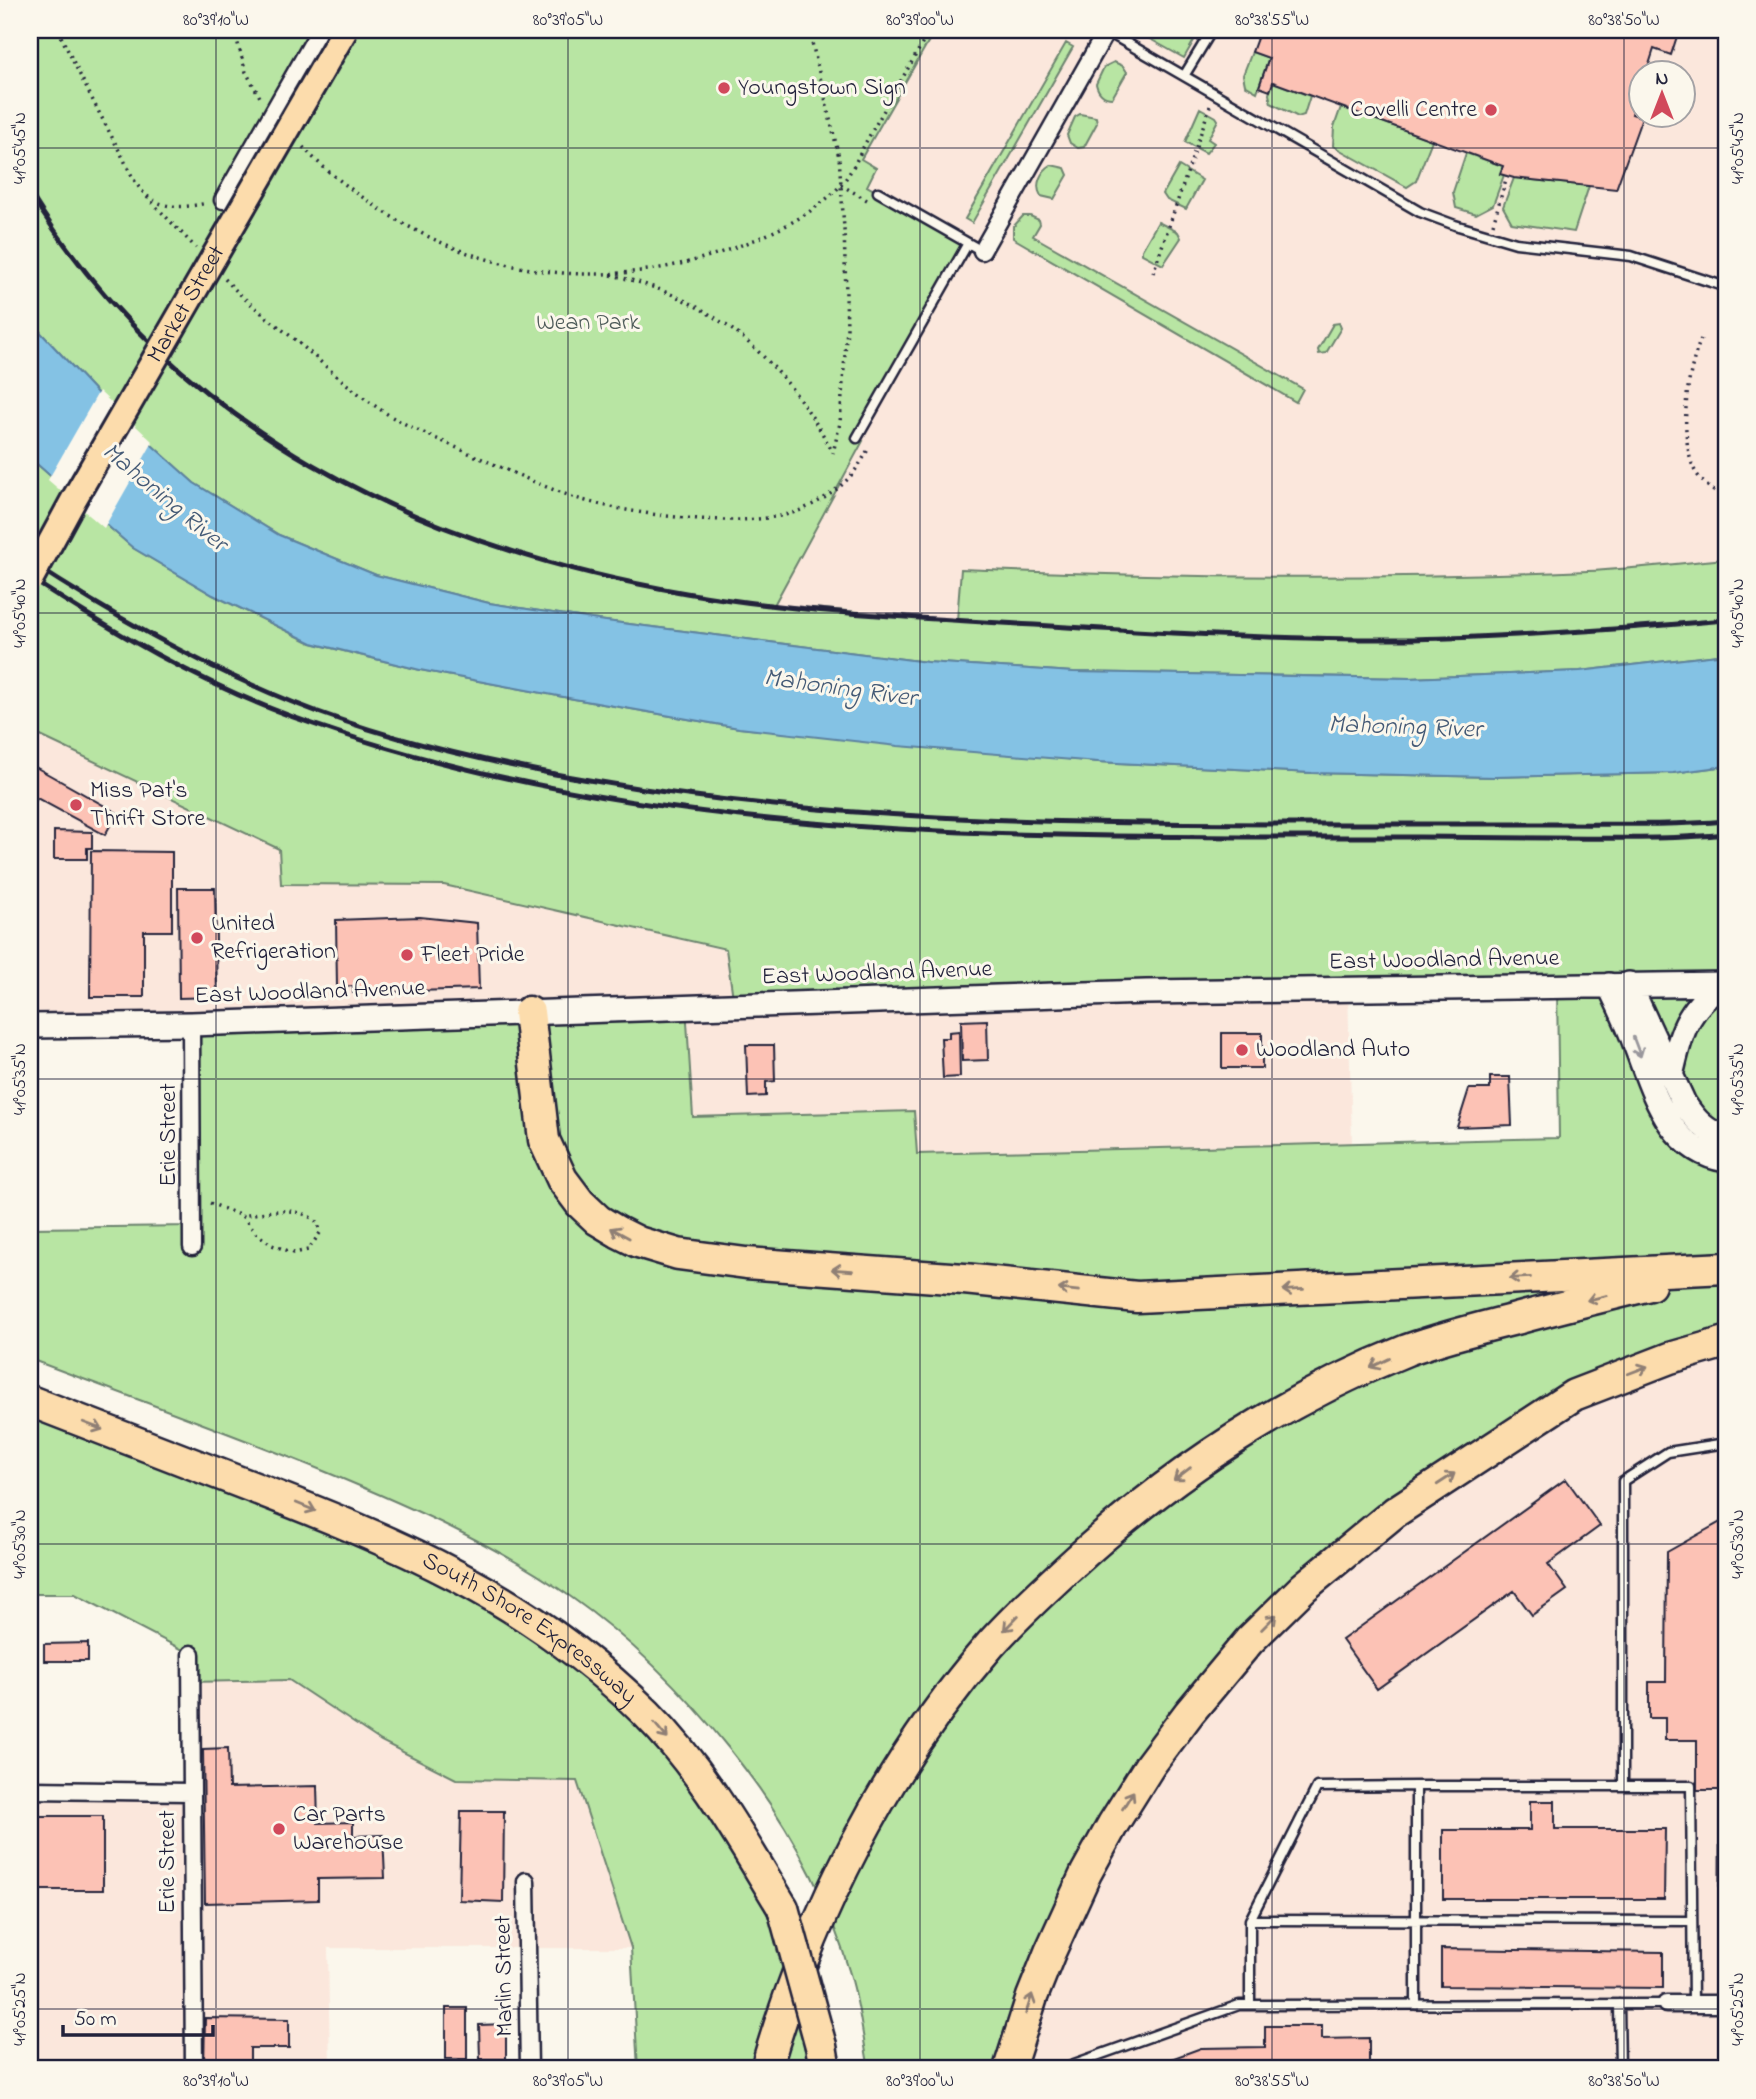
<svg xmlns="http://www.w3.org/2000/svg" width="1756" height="2099" font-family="'Indie Flower',sans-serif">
  <rect width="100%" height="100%" fill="#fbf7ec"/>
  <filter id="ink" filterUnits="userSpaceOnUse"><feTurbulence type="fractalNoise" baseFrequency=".0143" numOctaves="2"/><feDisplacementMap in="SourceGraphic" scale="14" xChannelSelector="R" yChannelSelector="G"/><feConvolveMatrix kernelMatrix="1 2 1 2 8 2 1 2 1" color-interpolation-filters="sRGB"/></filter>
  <g filter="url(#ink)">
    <path fill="#fbe7dc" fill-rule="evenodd" d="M935,30H1726V620L1009,624L774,605L862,441L857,438L968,243L851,177ZM1640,74H1682V116H1640Z
      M30,731L280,849L281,884L444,885L726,950L733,1004L1348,989L1352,1143L916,1154L913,1111L693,1117L686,1007L30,1026Z
      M1726,1342V2069H1009L1113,1824L1304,1587L1574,1395Z
      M289,1680L381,1741L456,1779L577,1781L631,1948H328L330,2069H30V1790L190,1792L191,1682Z"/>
    <path fill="#b8e5a3" stroke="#6d846f" stroke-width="2" d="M30,30H935L861,159L876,168L867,186L968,243L857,438L863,441L774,605L957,620L961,569C1170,578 1379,580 1588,571C1634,569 1680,563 1726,559V654L1580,671L1409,678L1073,672L927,662L598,620L489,603L376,575L279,535L194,483L114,411L42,334L30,318Z
      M1134,30H1200L1184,58Z
      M1066,43L1073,47L972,223L965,219Z
      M1252,52L1269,58L1257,92L1245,85L1243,75Z
      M1114,62L1123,66L1127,72L1112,98C1103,98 1098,92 1096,84L1104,67Z
      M1273,82L1310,96L1304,115L1298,117L1271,103L1269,94Z
      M1341,107L1432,140L1416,181L1407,187L1333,146L1334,127Z
      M1200,108L1216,117L1218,120L1208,139L1214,143L1206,153L1185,142Z
      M1080,114L1096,117L1097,123L1084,147L1078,148L1070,143L1067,135L1075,117Z
      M1466,153L1503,166L1500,173L1504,175L1493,205L1476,214L1456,208L1453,192Z
      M1051,165L1065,168L1068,175L1054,199L1041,196C1034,185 1041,171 1051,165Z
      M1179,166L1202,180L1186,209L1167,200L1163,194Z
      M1514,178L1589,186L1574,232L1512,223L1503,207Z
      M1023,216H1030L1039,220L1040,224L1033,236L1303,389L1296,402L1013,238V227Z
      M1158,222L1178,232L1181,238L1163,265L1142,254V250Z
      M1339,323L1341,328L1326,353L1319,354L1318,350L1333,324Z
      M30,458L133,548L213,595L311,643L420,670L574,699L739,728L1098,762L1312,773L1495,777L1673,773L1726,766V1138L1716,1135L1647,1022L1661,1110L1726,1160V1342L1574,1395L1359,1540L1150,1765L1009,2069H869C863,2039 860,2007 851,1977C827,1894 785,1818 731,1751C684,1692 632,1640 571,1597C495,1544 411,1507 326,1472C228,1432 128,1396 30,1359V1228L192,1226L191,1024L686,1006L693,1117L914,1111L917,1154L1559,1138L1557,986L734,1005L726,949L444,885L281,884L279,849L30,731Z
      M30,1401L388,1542L649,1716L783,1908L825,2069H638L631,1948L577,1781L456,1779L381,1741L289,1680L191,1682V1654L75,1594H30Z"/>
    <path fill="#84c2e4" stroke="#5d82a0" stroke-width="2" d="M30,318L42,334L114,411L194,483L279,535L376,575L489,603L598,620L927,662L1073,672L1409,678L1580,671L1726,654V766L1673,773L1495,777L1312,773L1098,762L898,746L739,728L574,699L420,670L312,643L213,595L133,548L30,458Z"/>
    <path fill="#fbf7ec" d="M99,391L153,442L104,528L48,480Z"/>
    <path fill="#fcc2b5" stroke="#22223b" stroke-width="2" d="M1260,30H1679L1671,55L1654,49L1646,74H1640V88L1632,114L1642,117L1616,189L1514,178L1500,174L1503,166L1273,82L1270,91L1259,87L1269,58L1252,52Z
      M30,764L117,813L105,835L37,798L30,812Z
      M54,831L92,832V848H87V859H54Z
      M91,851L172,852V931H144V997H90Z
      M178,888H215L217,997L179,998Z
      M420,917L477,923L479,989L353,993V986L337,987L336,920Z
      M987,1020L988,1060L962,1061L961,1021Z
      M959,1031L960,1077L943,1078L941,1038H949V1032Z
      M1222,1033H1262V1068H1222Z
      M746,1045H774L775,1081L766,1082V1096L748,1097Z
      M1490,1077H1510L1512,1125L1457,1127L1469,1089H1490Z
      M1566,1479L1600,1526L1548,1564L1567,1590L1532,1615L1514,1591L1377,1689L1342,1640Z
      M1726,1519V1973H1719L1720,1790H1697V1740H1665V1718H1649V1682H1666L1667,1552Z
      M88,1643V1661H44V1644Z
      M228,1748L229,1788L317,1786L318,1823L353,1822V1836L383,1835L385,1878L318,1879V1900L205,1903L203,1749Z
      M1530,1801H1555V1829H1665L1664,1899H1443V1830H1530Z
      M461,1811H504L503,1902L459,1900Z
      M37,1816H103V1890H37Z
      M1441,1949L1663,1952V1988L1441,1986Z
      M446,2008H467V2059H446Z
      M205,2018L289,2019V2048H250V2069H204Z
      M506,2024V2059H480L479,2025Z
      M1265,2026H1322V2039L1369,2038V2069H1144L1201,2048L1265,2047Z"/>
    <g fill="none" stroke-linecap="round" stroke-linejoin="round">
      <g stroke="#22223b" stroke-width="13">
        <path id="lane" d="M1106,31L1420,212L1455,225L1516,243L1631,256L1720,285
          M1184,76L1212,30
          M878,192L982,251
          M857,438L968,243
          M1623,1786H1691L1693,2004
          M1250,1920L1317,1787L1416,1786
          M1619,2004L1620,2069
          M1250,2005V1920L1692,1921
          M1416,2005V1786H1623V1481L1668,1452L1726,1443
          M1071,2065L1239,2005L1666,2004"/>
      </g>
      <g stroke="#22223b" stroke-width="21">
        <path id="street" d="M223,200L320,30
          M982,251L1107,30
          M191,1024L192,1247
          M191,1654L194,2069
          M30,1790L190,1792
          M526,1881L529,2069
          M1666,2004H1726"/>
      </g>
      <g stroke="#22223b" stroke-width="28">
        <path id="secondary" d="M1629,984L1684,1103C1695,1120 1706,1132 1726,1138
          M1609,985C1618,1004 1628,1024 1635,1044C1653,1090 1668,1152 1726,1160
          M30,1026L191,1024L1146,992L1726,984
          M1671,1076C1680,1035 1686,1009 1723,984"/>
      </g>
      <g stroke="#22223b" stroke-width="35">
        <g id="highway">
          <path d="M529,1012L544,1140L562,1179L580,1203L598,1220L618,1232L638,1242L678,1254L746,1263L964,1279L1137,1297L1726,1268"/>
          <path id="s1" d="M30,1401C101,1428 171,1456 242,1483C396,1542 528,1596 647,1714C703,1770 742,1841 783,1908"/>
          <path d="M821,2046L825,2069"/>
          <path d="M766,2069C810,1916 885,1766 990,1645C1014,1618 1040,1594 1066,1570C1166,1477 1280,1401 1407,1350C1443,1337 1479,1328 1516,1319C1560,1307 1605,1296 1650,1285"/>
          <path d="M1009,2069L1032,1997L1050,1952L1086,1873L1113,1824L1150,1765L1189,1713L1249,1641L1304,1587L1395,1512L1574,1395L1670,1358L1726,1342"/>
        </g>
      </g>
      <path stroke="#22223b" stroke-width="3.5" stroke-dasharray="2 5" stroke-linecap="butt" d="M58,30C78,72 99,113 121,154C129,169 136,189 150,198C167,210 188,207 207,203
        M234,30L246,72L261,99
        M809,30L839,157L844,228L847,328L840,423L833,453
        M303,147C322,168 345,185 368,201C478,279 609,295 736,247C772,234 813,215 840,186C851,174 859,155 867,140C888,103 909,67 930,30
        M841,185L867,200
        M147,197L196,248
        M1493,224L1507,176
        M1153,273L1210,106
        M611,275C714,298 783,359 832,451
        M225,279C246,302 269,319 293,338C325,365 356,395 392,417C415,430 440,440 464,451C501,467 538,485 576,498C629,515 750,531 801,510C833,496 855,478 869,447
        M1701,339C1686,374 1679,434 1694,469C1700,482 1714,492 1726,499
        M210,1203L242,1216L256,1233L272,1245L294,1253L308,1250L320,1233L318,1223C298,1204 267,1212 242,1216"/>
      <use href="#lane" stroke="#fbf7ec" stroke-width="8"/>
      <use href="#street" stroke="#fbf7ec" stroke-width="16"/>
      <use href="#secondary" stroke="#fbf7ec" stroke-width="23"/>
      <use href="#highway" stroke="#fcdcac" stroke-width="30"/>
      <path stroke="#22223b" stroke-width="5" d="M30,193C177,430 418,547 686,593C801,613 919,618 1035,625C1161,633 1287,640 1413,639C1518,637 1622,629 1726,620
        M30,562C113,616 200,665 292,702C387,740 488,763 589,780C821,821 1053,823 1288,824C1375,824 1463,824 1551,824C1609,824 1668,826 1726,821
        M30,578C113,632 200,683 293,717C613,833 952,837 1288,837C1376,837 1463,837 1551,838C1609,838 1668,840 1726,834"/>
      <g stroke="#22223b" stroke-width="30" stroke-linecap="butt">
        <g id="primary-bridge">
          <path id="s2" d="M30,580L74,499L345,30"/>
        </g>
      </g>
      <g stroke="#22223b" stroke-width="35" stroke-linecap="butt">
        <path id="highway-bridge" d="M783,1908L821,2046"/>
      </g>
      <use href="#primary-bridge" stroke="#fcdcac" stroke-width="24"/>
      <use href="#highway-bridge" stroke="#fcdcac" stroke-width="30"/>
    </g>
    <defs><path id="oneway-shaft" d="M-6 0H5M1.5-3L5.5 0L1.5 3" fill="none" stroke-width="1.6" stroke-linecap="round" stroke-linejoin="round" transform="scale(1.75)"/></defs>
    <use stroke="#99979c" href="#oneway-shaft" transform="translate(1637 1047) rotate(69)"/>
    <g stroke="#8f7f74">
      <use href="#oneway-shaft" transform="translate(620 1233) rotate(-151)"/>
      <use href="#oneway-shaft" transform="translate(842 1270) rotate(-176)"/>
      <use href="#oneway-shaft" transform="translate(1520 1278) rotate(177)"/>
      <use href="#oneway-shaft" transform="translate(1069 1290) rotate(-174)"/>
      <use href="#oneway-shaft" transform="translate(1293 1290) rotate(177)"/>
      <use href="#oneway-shaft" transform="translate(1597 1298) rotate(166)"/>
      <use href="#oneway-shaft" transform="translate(1380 1363) rotate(155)"/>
      <use href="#oneway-shaft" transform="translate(1638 1370) rotate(-21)"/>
      <use href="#oneway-shaft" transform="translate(93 1426) rotate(21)"/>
      <use href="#oneway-shaft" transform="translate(1182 1474) rotate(143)"/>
      <use href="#oneway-shaft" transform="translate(1446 1479) rotate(-33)"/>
      <use href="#oneway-shaft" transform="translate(306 1507) rotate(22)"/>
      <use href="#oneway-shaft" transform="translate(1269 1622) rotate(-45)"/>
      <use href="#oneway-shaft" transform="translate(1011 1623) rotate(134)"/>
      <use href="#oneway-shaft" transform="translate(661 1731) rotate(50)"/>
      <use href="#oneway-shaft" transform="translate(1128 1800) rotate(-58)"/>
      <use href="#oneway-shaft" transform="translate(1029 2004) rotate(-72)"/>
    </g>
  </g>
  <path fill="none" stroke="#22223b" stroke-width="2" stroke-opacity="0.45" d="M216,30V2069M568,30V2069M920,30V2069M1272,30V2069M1624,30V2069M30,148H1726M30,613H1726M30,1079H1726M30,1544H1726M30,2009H1726"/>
  <g fill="#d1495b" stroke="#fbf7ec" stroke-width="2.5">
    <circle cx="724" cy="88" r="7"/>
    <circle cx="1491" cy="110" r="7"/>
    <circle cx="76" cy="805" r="7"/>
    <circle cx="197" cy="938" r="7"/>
    <circle cx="407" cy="955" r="7"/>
    <circle cx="1242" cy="1050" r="7"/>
    <circle cx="279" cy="1829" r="7"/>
  </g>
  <g text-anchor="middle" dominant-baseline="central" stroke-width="6" stroke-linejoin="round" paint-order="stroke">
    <g font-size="24" fill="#22223b" stroke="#fbf7ec" text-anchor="start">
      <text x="738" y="88">Youngstown Sign</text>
      <text x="1477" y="110" text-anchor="end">Covelli Centre</text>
      <text x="90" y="791">Miss Pat's<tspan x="90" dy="28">Thrift Store</tspan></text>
      <text x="211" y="924">United<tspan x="211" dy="28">Refrigeration</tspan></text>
      <text x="421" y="955">Fleet Pride</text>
      <text x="1256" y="1050">Woodland Auto</text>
      <text x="293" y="1815">Car Parts<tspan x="293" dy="28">Warehouse</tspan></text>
    </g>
    <g font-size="24" fill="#22223b" stroke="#fbf7ec">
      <text stroke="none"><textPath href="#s2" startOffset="317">Market Street</textPath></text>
      <text transform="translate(1444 961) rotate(-1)">East Woodland Avenue</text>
      <text transform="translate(877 974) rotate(-2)">East Woodland Avenue</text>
      <text transform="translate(310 993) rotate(-2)">East Woodland Avenue</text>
      <text transform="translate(169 1135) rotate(-90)">Erie Street</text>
      <text stroke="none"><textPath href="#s1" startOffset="551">South Shore Expressway</textPath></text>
      <text transform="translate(168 1862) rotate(-90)">Erie Street</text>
      <text transform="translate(505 1976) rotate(-91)">Marlin Street</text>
    </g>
    <g font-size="24" fill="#4f5c5a" stroke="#fbf7ec">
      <text x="588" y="323">Wean Park</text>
    </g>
    <g font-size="26" font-style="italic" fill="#445a76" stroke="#fbf7ec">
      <text transform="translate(164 498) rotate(40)">Mahoning River</text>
      <text transform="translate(840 689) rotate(8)">Mahoning River</text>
      <text transform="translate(1405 728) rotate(2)">Mahoning River</text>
    </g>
  </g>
  <rect width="1756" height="2099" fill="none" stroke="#fbf7ec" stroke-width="77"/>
  <g transform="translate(1662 94)"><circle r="33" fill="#fbf7ec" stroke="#a4a2a5" stroke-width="2"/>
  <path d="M0-5L12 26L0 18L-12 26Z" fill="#d1495b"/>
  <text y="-10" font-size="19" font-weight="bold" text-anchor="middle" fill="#22223b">N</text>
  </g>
  <path d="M63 2025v10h150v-10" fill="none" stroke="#22223b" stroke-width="3.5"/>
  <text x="74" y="2025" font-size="21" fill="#22223b" stroke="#fbf7ec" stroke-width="5" paint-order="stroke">50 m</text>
  <rect x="38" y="38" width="1680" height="2022" fill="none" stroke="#22223b" stroke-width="2.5"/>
  <g font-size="18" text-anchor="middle" fill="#22223b">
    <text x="216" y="25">80°39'10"W</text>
    <text x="568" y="25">80°39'05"W</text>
    <text x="920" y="25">80°39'00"W</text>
    <text x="1272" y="25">80°38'55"W</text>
    <text x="1624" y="25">80°38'50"W</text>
    <text transform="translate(19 148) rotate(-90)" y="6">41°05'45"N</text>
    <text transform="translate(1737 148) rotate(-90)" y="6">41°05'45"N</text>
    <text transform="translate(19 613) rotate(-90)" y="6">41°05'40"N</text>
    <text transform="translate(1737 613) rotate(-90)" y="6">41°05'40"N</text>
    <text transform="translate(19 1079) rotate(-90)" y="6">41°05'35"N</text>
    <text transform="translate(1737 1079) rotate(-90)" y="6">41°05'35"N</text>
    <text transform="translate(19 1544) rotate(-90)" y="6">41°05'30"N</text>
    <text transform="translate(1737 1544) rotate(-90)" y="6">41°05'30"N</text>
    <text transform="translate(19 2009) rotate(-90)" y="6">41°05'25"N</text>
    <text transform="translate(1737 2009) rotate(-90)" y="6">41°05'25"N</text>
    <text x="216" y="2086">80°39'10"W</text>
    <text x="568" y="2086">80°39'05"W</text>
    <text x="920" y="2086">80°39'00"W</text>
    <text x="1272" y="2086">80°38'55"W</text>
    <text x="1624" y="2086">80°38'50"W</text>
  </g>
</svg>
